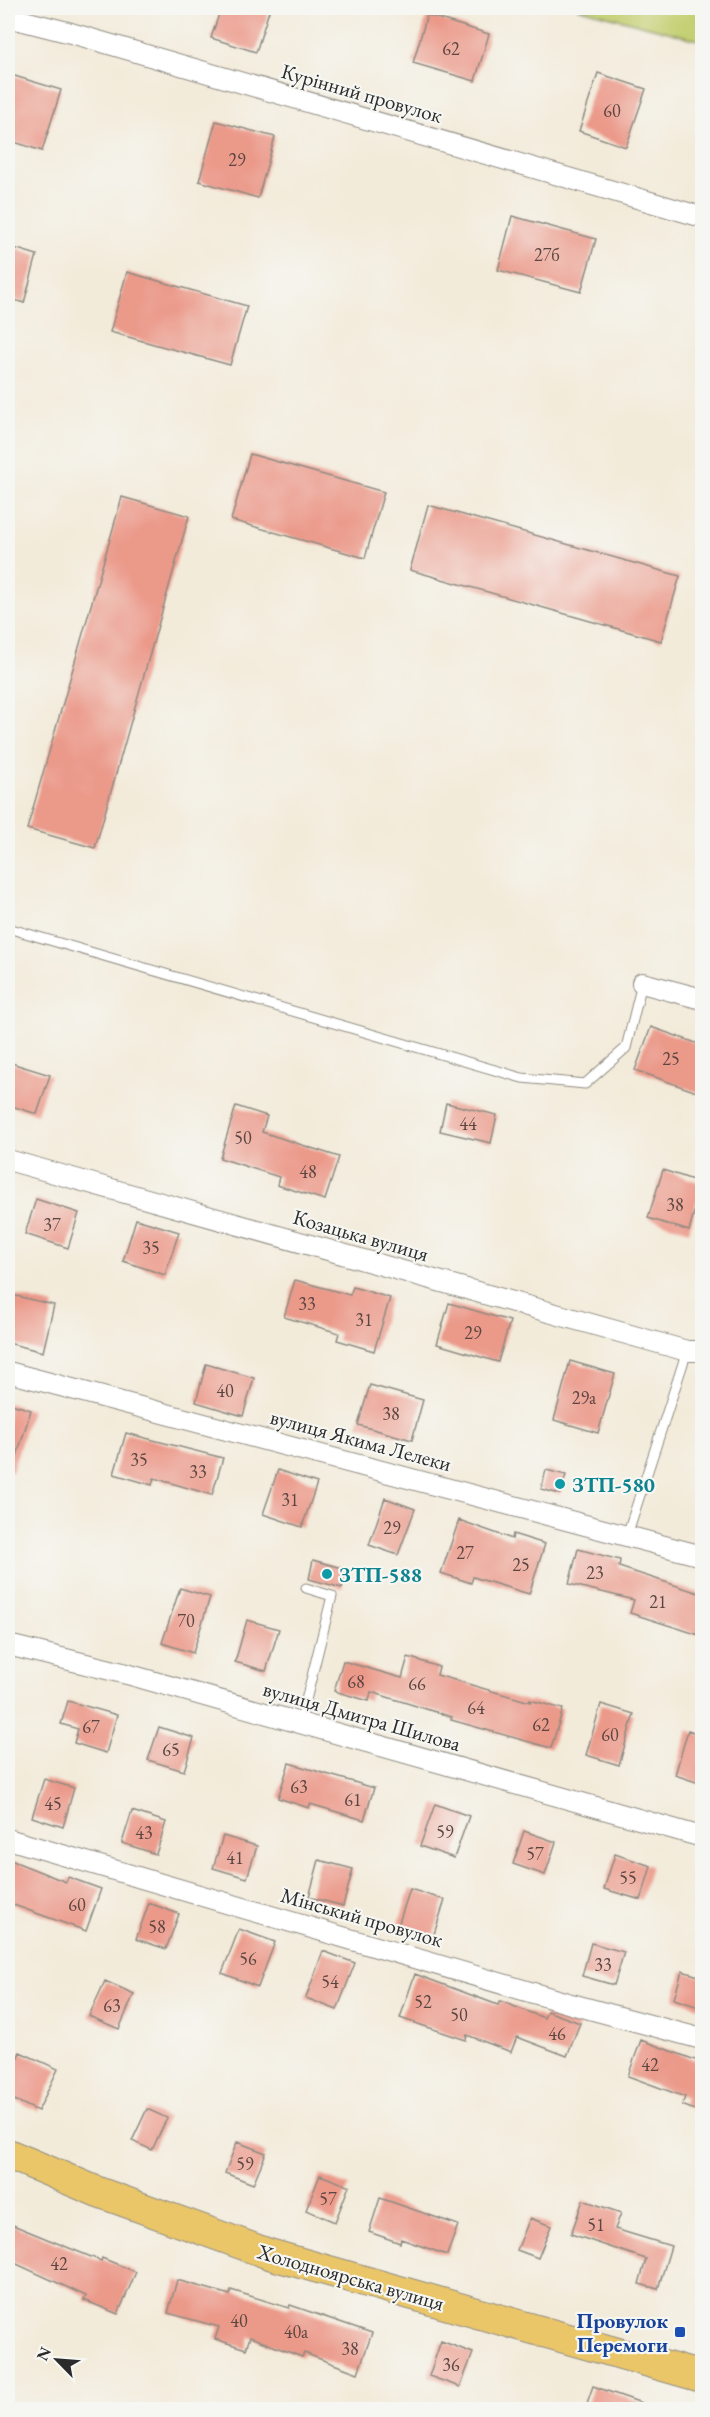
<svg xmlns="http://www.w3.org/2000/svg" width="710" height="2417" font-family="'EB Garamond',serif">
  <rect width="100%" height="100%" fill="#f6f6f2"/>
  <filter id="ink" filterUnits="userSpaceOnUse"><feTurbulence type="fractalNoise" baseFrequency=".0167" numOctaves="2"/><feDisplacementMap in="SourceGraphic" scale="12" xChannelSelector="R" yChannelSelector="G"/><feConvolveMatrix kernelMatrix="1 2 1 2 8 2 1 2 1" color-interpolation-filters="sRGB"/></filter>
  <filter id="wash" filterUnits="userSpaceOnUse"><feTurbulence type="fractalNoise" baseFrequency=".008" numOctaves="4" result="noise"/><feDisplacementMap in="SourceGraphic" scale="24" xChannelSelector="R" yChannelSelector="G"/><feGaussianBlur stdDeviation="1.35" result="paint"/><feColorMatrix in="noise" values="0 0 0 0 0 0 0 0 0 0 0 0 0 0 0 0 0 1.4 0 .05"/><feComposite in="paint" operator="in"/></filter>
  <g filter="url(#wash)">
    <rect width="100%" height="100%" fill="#f3ebda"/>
    <path fill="#c3cf71" stroke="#777d4e" stroke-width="1.5" d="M577,8H702V41Z"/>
    <g id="blocks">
      <path fill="#eb9989" d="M221,8H270L256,52L211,38Z
        M427,15L489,34L475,81L413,63Z
        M598,73L646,89L626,147L579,131Z
        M8,74L61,90L42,151L8,140Z
        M216,121L275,137L258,198L199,181Z
        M512,216L596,239L581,292L498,270Z
        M8,246L37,255L24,303L8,298Z
        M127,272L247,306L230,365L110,332Z
        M250,454L384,492L365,558L231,520Z
        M122,497L189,516L95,848L27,829Z
        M428,505L680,576L661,641L410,570Z
        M651,1027L702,1045V1094L635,1070Z
        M8,1062L50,1075L37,1114L8,1105Z
        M446,1103L497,1115L491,1143L440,1131Z
        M236,1106L267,1116L262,1132L339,1157L325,1200L277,1185L279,1177L220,1158Z
        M663,1170L702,1183L689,1231L648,1218Z
        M36,1199L79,1213L68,1248L25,1234Z
        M136,1219L179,1232L165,1275L123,1261Z
        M295,1280L350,1295L353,1287L390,1298L374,1351L337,1340L339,1333L284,1317Z
        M8,1294L54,1305L43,1352L8,1343Z
        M449,1303L510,1321L498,1362L437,1344Z
        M570,1361L615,1374L598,1433L554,1420Z
        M206,1364L254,1378L243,1416L196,1402Z
        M370,1385L423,1400L412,1440L358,1425Z
        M8,1403L31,1410L12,1472H8Z
        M126,1433L223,1458L212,1495L154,1478L152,1485L114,1474Z
        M278,1470L317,1483L302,1527L263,1514Z
        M546,1470L566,1475L560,1494L541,1489Z
        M385,1498L415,1509L398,1555L369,1545Z
        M459,1520L512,1539L513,1534L545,1544L529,1594L473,1577L471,1583L441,1573Z
        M578,1549L620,1560L619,1567L702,1594V1636L630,1613L634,1600L569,1584Z
        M313,1560L346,1569L342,1588L309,1579Z
        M180,1588L210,1597L193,1653L162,1643Z
        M247,1620L279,1629L266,1671L235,1662Z
        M408,1657L439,1667L437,1675L530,1702V1700L563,1709L551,1748L451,1720L452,1717L371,1692L369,1701L334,1691L343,1661L402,1678Z
        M68,1701L117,1715L106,1753L74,1743L78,1729L61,1724Z
        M601,1704L634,1714L619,1765L586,1755Z
        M159,1727L194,1738L184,1771L148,1760Z
        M688,1730L702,1735V1784L675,1775Z
        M289,1763L374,1788L364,1820L310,1804L309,1808L278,1798Z
        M44,1779L74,1788L63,1827L32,1817Z
        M435,1804L469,1816L454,1858L420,1846Z
        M132,1811L166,1822L156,1854L122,1843Z
        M524,1831L556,1842L545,1875L513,1864Z
        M223,1836L257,1846L247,1878L213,1868Z
        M615,1854L651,1866L641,1900L604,1889Z
        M8,1859L66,1882L68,1877L101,1889L86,1931L8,1903Z
        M319,1860L353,1869L343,1906L309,1897Z
        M410,1889L445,1900L433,1937L398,1926Z
        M149,1903L179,1914L166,1949L136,1939Z
        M239,1929L275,1942L258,1987L222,1973Z
        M591,1943L624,1952L614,1985L582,1976Z
        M323,1951L355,1963L337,2010L306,1998Z
        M682,1971L702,1977V2008L674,1999Z
        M415,1974L498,2005L500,2001L544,2018L547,2011L580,2023L567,2056L517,2037L511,2052L467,2035L466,2040L400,2018Z
        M105,1981L134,1994L119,2029L89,2016Z
        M641,2040L698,2061L700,2055L702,2056V2113L682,2105L685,2097L628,2076Z
        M20,2052L58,2069L38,2111L8,2097V2080Z
        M147,2109L167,2118L152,2150L132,2141Z
        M237,2142L266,2153L253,2184L225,2173Z
        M320,2175L349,2186L335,2222L306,2210Z
        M380,2198L458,2225L447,2255L401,2239L400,2243L369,2232Z
        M583,2200L621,2213L615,2229L671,2246L658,2289L639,2284L646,2259L571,2234Z
        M530,2218L551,2226L538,2258L517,2250Z
        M8,2223L101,2261L102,2258L136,2272L118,2314L84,2300L86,2296L8,2260Z
        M177,2280L230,2295L231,2290L289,2308L290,2305L372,2333L358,2373L304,2353L302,2357L250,2337L246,2349L215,2339L219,2327L168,2313Z
        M441,2341L473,2353L460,2387L429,2376Z
        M593,2386L653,2407L652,2409H585Z"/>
    </g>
  </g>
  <g filter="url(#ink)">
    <use href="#blocks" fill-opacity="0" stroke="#8f8b82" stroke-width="1.5"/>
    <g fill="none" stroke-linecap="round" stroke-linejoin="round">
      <g stroke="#8f8b82" stroke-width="11">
        <path id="service" d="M8,928L522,1078L585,1084L626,1048L642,983
          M627,1535L687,1351
          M300,1724L332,1596L306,1588"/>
      </g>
      <g stroke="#8f8b82" stroke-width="22">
        <path id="minor" d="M8,17L71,33L702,217
          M642,983L702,999
          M8,1160L687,1351H702
          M8,1372L702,1556
          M8,1645L127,1674L702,1837
          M8,1839L571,2004L702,2039"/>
      </g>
      <g stroke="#8f8b82" stroke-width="32">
        <path id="primary" d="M8,2154L98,2192L269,2254L702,2377"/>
      </g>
      <use href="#service" stroke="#fff" stroke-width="9"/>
      <use href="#minor" stroke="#fff" stroke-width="20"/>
      <use href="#primary" stroke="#eac669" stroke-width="30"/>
    </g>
  </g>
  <g fill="#0f9aa8" stroke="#f6f6f2" stroke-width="2">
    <circle cx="560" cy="1484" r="6"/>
    <circle cx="327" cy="1574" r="6"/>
  </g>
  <rect fill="#1a4fb4" stroke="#f6f6f2" stroke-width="2" x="674" y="2326" width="12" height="12" rx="3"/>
  <g text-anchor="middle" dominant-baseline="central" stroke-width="4.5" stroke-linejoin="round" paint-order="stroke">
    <g font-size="18" fill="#5b4642">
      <text x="451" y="48">62</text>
      <text x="612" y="110">60</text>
      <text x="237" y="159">29</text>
      <text x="547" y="254">27б</text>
      <text x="671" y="1058">25</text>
      <text x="468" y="1123">44</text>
      <text x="243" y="1137">50</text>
      <text x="308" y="1171">48</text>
      <text x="675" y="1204">38</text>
      <text x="52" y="1224">37</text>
      <text x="151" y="1247">35</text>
      <text x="307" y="1303">33</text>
      <text x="364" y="1319">31</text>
      <text x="473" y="1332">29</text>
      <text x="225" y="1390">40</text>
      <text x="584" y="1397">29а</text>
      <text x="391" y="1413">38</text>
      <text x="139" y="1459">35</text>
      <text x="198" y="1471">33</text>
      <text x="290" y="1499">31</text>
      <text x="392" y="1527">29</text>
      <text x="465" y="1552">27</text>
      <text x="521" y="1564">25</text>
      <text x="595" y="1572">23</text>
      <text x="658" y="1601">21</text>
      <text x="186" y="1620">70</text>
      <text x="356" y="1681">68</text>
      <text x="417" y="1683">66</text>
      <text x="476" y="1707">64</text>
      <text x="541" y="1724">62</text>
      <text x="91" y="1726">67</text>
      <text x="610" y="1734">60</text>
      <text x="171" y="1749">65</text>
      <text x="299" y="1786">63</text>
      <text x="353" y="1799">61</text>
      <text x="53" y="1803">45</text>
      <text x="445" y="1831">59</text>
      <text x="144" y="1832">43</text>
      <text x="535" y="1853">57</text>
      <text x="235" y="1857">41</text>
      <text x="628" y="1877">55</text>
      <text x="77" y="1904">60</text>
      <text x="157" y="1926">58</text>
      <text x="248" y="1958">56</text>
      <text x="603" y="1964">33</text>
      <text x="330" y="1981">54</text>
      <text x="423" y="2001">52</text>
      <text x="112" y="2005">63</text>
      <text x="459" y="2014">50</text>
      <text x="557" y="2033">46</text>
      <text x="650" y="2064">42</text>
      <text x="245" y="2163">59</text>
      <text x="328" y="2198">57</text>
      <text x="596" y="2224">51</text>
      <text x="59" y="2263">42</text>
      <text x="239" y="2320">40</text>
      <text x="296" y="2331">40а</text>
      <text x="350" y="2348">38</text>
      <text x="451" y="2364">36</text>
    </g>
    <g font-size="21" fill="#2b2b2b" stroke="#f6f6f2">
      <text transform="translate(362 93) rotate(16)">Курінний провулок</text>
      <text transform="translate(361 1235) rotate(16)">Козацька вулиця</text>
      <text transform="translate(361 1440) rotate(15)">вулиця Якима Лелеки</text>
      <text transform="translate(362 1716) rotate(16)">вулиця Дмитра Шилова</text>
      <text transform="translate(362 1917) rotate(16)">Мінський провулок</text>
      <text transform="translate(351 2277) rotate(16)">Холодноярська вулиця</text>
    </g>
    <g font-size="21" font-weight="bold" fill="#0d838f" stroke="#f6f6f2" text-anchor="start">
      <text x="572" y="1484">ЗТП-580</text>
      <text x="339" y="1574">ЗТП-588</text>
    </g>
    <g font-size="21" font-weight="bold" fill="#164399" stroke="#f6f6f2" text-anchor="end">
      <text x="668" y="2320">Провулок<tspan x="668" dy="24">Перемоги</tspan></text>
    </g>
  </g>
  <rect width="710" height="2417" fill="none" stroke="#f6f6f2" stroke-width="30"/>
  <g transform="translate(57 2360) rotate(295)" stroke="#f6f6f2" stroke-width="4.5" paint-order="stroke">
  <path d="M0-4.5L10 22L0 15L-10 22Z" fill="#2b2b2b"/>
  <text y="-9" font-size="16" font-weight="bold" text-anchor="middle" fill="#2b2b2b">N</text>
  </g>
</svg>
